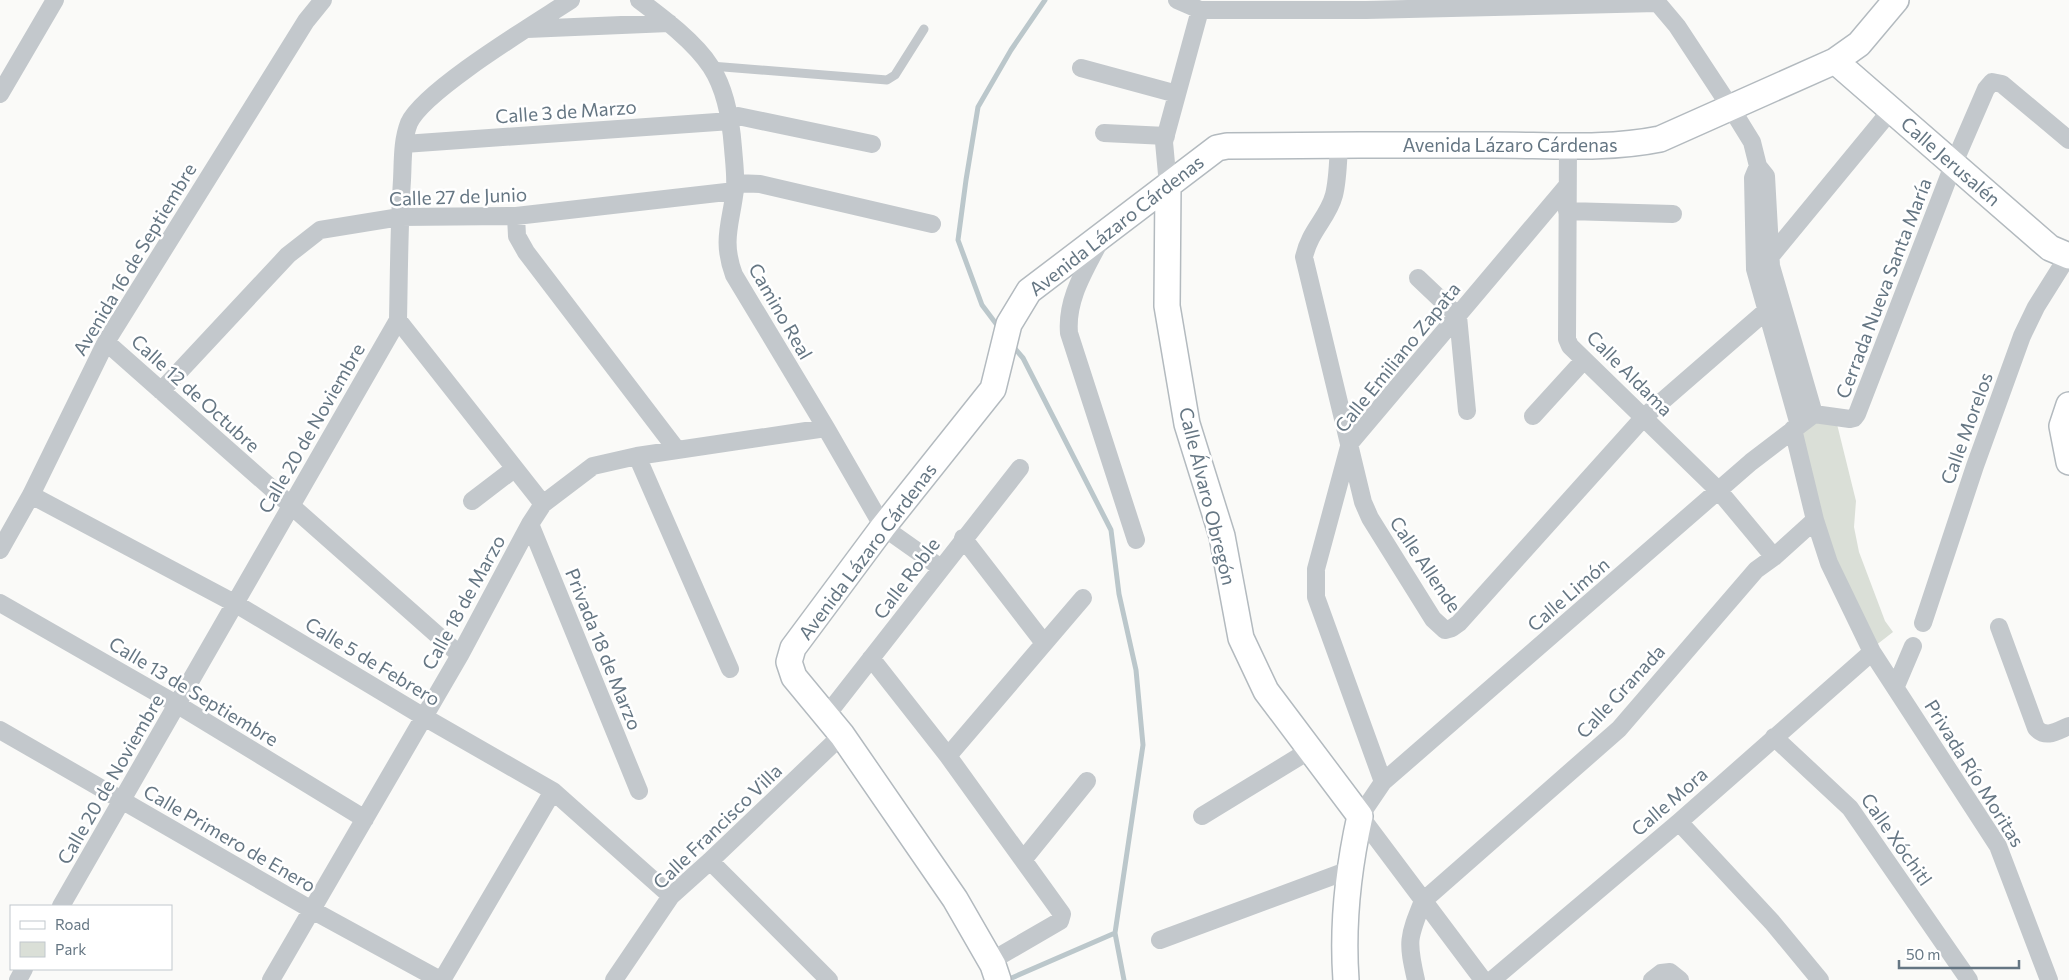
<svg xmlns="http://www.w3.org/2000/svg" width="2069" height="980" font-family="Commissioner,sans-serif">
  <rect width="100%" height="100%" fill="#fafaf8"/>
  <path fill="#dadfd7" d="M1835,416L1856,501L1854,527L1859,552L1885,621L1893,632L1875,646L1831,562L1794,429Z"/>
  <g fill="none" stroke-linecap="round" stroke-linejoin="round">
    <path stroke="#bbc7cb" stroke-width="5" d="M1000,329L982,305L958,240L966,180L978,107L1011,50L1045,0
      M1011,344L1023,358L1111,530L1119,594L1136,670L1143,745L1115,933L1124,980
      M1007,980L1115,933"/>
    <g stroke="#b3babf" stroke-width="28">
      <path id="secondary" d="M1835,61L2050,248L2069,256
        M1168,185L1167,306L1187,424L1222,536L1241,638L1266,691L1360,816C1348,870 1342,924 1346,980
        M2069,405L2062,426L2069,462
        M998,980L993,965L955,899L842,735L794,677L789,662L793,648L883,527L993,389L1009,324L1029,291L1217,148L1227,146C1316,145 1404,145 1493,145C1548,145 1606,150 1660,139L1835,61L1859,44L1896,0"/>
    </g>
    <path stroke="#c3c8cc" stroke-width="9" d="M711,66L887,80L895,75L924,29"/>
    <path stroke="#c3c8cc" stroke-width="18" d="M639,0C663,18 695,42 711,67C726,90 731,121 733,148C734,161 736,176 735,189C731,224 721,240 734,275L826,428L883,527L941,568
      M1177,0L1200,10H1366L1657,3
      M1655,0L1677,26L1731,108L1752,142L1758,166L1766,176L1771,266L1814,414
      M527,29L669,23
      M1081,68L1177,94
      M0,94L55,0
      M1104,133L1166,136
      M404,144L731,121L738,116L872,144
      M1339,144C1338,161 1338,179 1334,195C1328,218 1310,230 1304,257L1363,502L1370,518L1433,619L1445,630L1452,628L1459,623L1644,417L1766,311
      M1568,145L1567,339L1570,346L1719,491L1774,557
      M1758,166L1753,178L1755,269L1799,425
      M736,183L760,184L932,224
      M1168,185L1164,142L1200,10
      M1567,211L1673,214
      M516,216L517,236L526,252L677,450
      M1101,239C1086,269 1066,298 1069,333L1136,540
      M1765,258L1770,257L1892,109
      M1418,278L1458,316L1467,411
      M398,320L543,504
      M106,342L460,655
      M161,391L288,255L320,230L400,217L516,216L735,191
      M1814,414L1850,419L1854,418L1857,414L1954,163L1986,89L1992,82L2002,84L2069,140
      M1533,416L1584,360
      M1793,429L1815,520L1829,563L1872,652L1998,846L2049,980
      M637,456L730,669
      M31,495L236,604L424,717L553,791L671,896
      M472,501L514,469
      M530,524L639,791
      M963,538L1044,643
      M0,550L31,495L106,342L306,21L323,0
      M0,603L178,705L365,819
      M1923,623L1975,466L2022,336L2036,307L2068,256
      M1999,627L2036,728C2046,739 2057,731 2069,726
      M871,658L948,756L1062,914L1060,921L991,961
      M1896,686L1913,646
      M826,716L1020,468
      M0,730L312,910L440,980
      M1774,737L1850,808L1969,980
      M948,756L1083,598
      M1383,782L1316,597V569L1350,443L1567,186
      M1202,816L1310,750
      M1679,822L1772,922L1820,980
      M1023,860L1087,781
      M710,861L829,980
      M61,906L398,320C399,273 399,226 402,180C403,161 402,141 409,123C424,90 536,23 571,0
      M1160,940L1349,870
      M18,980L24,969
      M271,980L460,655L530,524L543,504L593,466L637,456L826,428
      M442,980L553,791
      M614,980L671,896L710,861L842,735
      M1416,980C1407,941 1408,938 1423,901L1619,729L1756,570L1774,557L1815,520
      M1483,980L1360,816L1383,782L1751,462L1814,414
      M1492,980L1679,822L1872,652
      M1652,980L1661,973L1670,972L1680,980"/>
    <use href="#secondary" stroke="#fff" stroke-width="25"/>
  </g>
  <g text-anchor="middle" dominant-baseline="central" stroke-width="5" stroke-linejoin="round" paint-order="stroke">
    <g font-size="19" fill="#657683" stroke="#fff">
      <text transform="translate(566 111) rotate(-4)">Calle 3 de Marzo</text>
      <text x="1510" y="144">Avenida Lázaro Cárdenas</text>
      <text transform="translate(1951 161) rotate(41)">Calle Jerusalén</text>
      <text transform="translate(458 196) rotate(-2)">Calle 27 de Junio</text>
      <text transform="translate(1116 225) rotate(-38)">Avenida Lázaro Cárdenas</text>
      <text transform="translate(134 259) rotate(-59)">Avenida 16 de Septiembre</text>
      <text transform="translate(1883 288) rotate(-69)">Cerrada Nueva Santa María</text>
      <text transform="translate(781 311) rotate(60)">Camino Real</text>
      <text transform="translate(1397 357) rotate(-51)">Calle Emiliano Zapata</text>
      <text transform="translate(1630 373) rotate(45)">Calle Aldama</text>
      <text transform="translate(196 393) rotate(42)">Calle 12 de Octubre</text>
      <text transform="translate(311 428) rotate(-60)">Calle 20 de Noviembre</text>
      <text transform="translate(1966 428) rotate(-70)">Calle Morelos</text>
      <text transform="translate(1208 496) rotate(76)">Calle Álvaro Obregón</text>
      <text transform="translate(867 551) rotate(-53)">Avenida Lázaro Cárdenas</text>
      <text transform="translate(1426 564) rotate(56)">Calle Allende</text>
      <text transform="translate(906 578) rotate(-53)">Calle Roble</text>
      <text transform="translate(1568 594) rotate(-41)">Calle Limón</text>
      <text transform="translate(463 602) rotate(-61)">Calle 18 de Marzo</text>
      <text transform="translate(604 649) rotate(68)">Privada 18 de Marzo</text>
      <text transform="translate(373 661) rotate(31)">Calle 5 de Febrero</text>
      <text transform="translate(194 691) rotate(31)">Calle 13 de Septiembre</text>
      <text transform="translate(1620 691) rotate(-47)">Calle Granada</text>
      <text transform="translate(1975 773) rotate(58)">Privada Río Moritas</text>
      <text transform="translate(110 779) rotate(-60)">Calle 20 de Noviembre</text>
      <text transform="translate(1669 801) rotate(-41)">Calle Mora</text>
      <text transform="translate(717 826) rotate(-44)">Calle Francisco Villa</text>
      <text transform="translate(230 838) rotate(30)">Calle Primero de Enero</text>
      <text transform="translate(1897 839) rotate(55)">Calle Xóchitl</text>
    </g>
  </g>
  <rect x="10" y="905" width="162" height="65" fill="#ffffff" stroke="#c1c8cd"/>
  <rect x="20" y="921" width="25" height="8" fill="#ffffff" stroke="#c1c8cd"/>
  <text x="55" y="930" font-size="15" fill="#657683">Road</text>
  <rect x="20" y="942" width="25" height="15" fill="#dadfd7" stroke="#c1c8cd"/>
  <text x="55" y="955" font-size="15" fill="#657683">Park</text>
  <path d="M1899 960v8h120v-8" fill="none" stroke="#657683" stroke-width="2.5"/>
  <text x="1906" y="960" font-size="15" fill="#657683" stroke="#ffffff" stroke-width="4" paint-order="stroke">50 m</text>
</svg>
